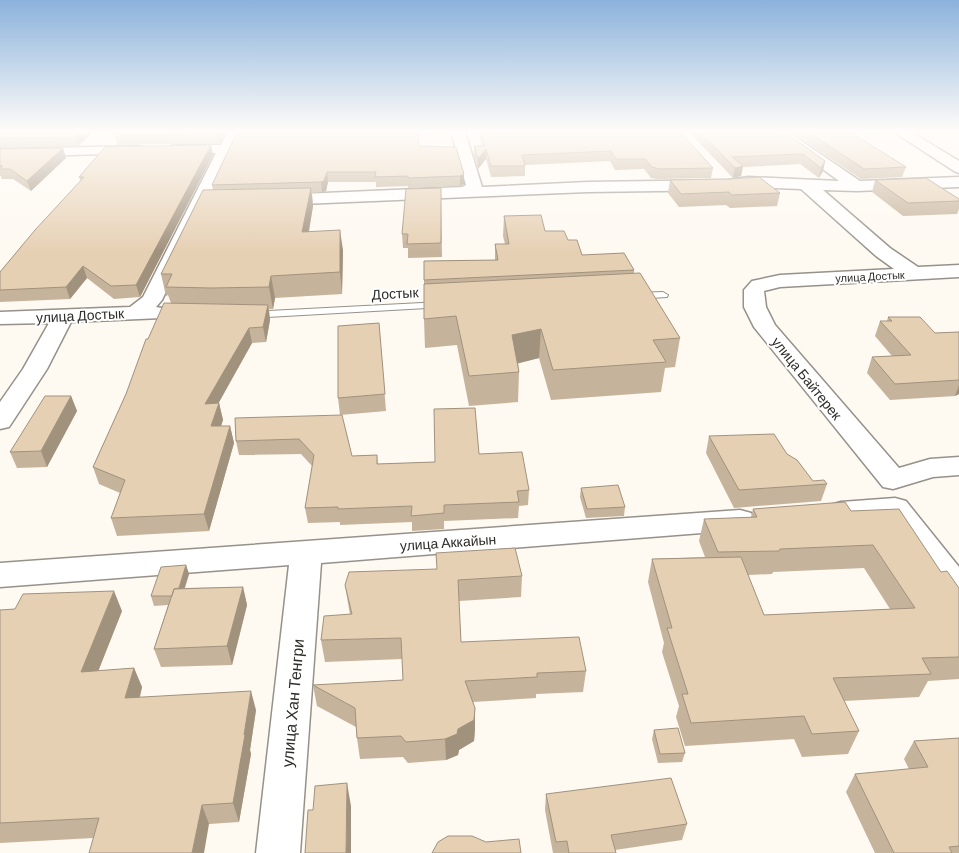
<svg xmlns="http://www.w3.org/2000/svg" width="959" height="853" font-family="Barlow,sans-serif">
  <rect width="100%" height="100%" fill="#fef9f1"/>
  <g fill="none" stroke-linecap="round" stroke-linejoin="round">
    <g stroke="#96918a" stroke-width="2">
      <path id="lane" d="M663,292L668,295L667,297L635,299L630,296L635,293Z
        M441,302L447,305L445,307L251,318L245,315L251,312Z"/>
    </g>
    <g stroke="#96918a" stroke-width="3">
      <path id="street" d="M230,132L237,133L239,136L162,300L156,307L162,308L165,313L162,318L71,322L47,369L13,421L9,427L0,429V402L23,369L49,323L0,324V312L130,307L143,297L216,153H176L171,152L169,149L171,146L176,145H221L227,133Z
        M451,132H465L482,187L588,182L728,180L748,177L839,181L772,132H788L860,181L959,177V187L857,191L823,190L890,248L918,267L959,265V277L780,287L764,291L766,307L775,325L899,468L930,459L959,457V475L933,477L893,489L883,487L754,327L744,307V290L752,281L780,275L894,269L876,256L801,189L748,187L728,190L588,192L278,205L272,204L270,200L272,196L278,195L462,187L466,185Z
        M894,132H911L959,161V173L954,171Z
        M137,146L142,147L144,150L142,153L0,157V149Z
        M895,498L906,501L959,567V604L947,600L888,519L841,522L830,519L826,512L830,505L841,502Z
        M740,510L751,513L755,520L751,527L740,530L321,563L300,853H256L289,565L0,587V563Z"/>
    </g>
    <use href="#lane" fill="#fff" fill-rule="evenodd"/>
    <use href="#street" fill="#fff" fill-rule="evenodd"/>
  </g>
  <path fill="#c6b39b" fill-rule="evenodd" d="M0,132H93L78,146L0,148Z
    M113,132H225L220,143L117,145L115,136L116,134Z
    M478,132H680L713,168L711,178L657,179L651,178L644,169L615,170L610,161L525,165V176L491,177L486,159L478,169L474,156V146H482Z
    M689,132H785L825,161L823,171L819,178L800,164L743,167L741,176L733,178Z
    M791,132H850L906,167L902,177L861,179Z
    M211,145L213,155L140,297L114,299L87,278L70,299L0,302V272L81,181L79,177Z
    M419,146L464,174V184L460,186L408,188V186L376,187V182H328L326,191L322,192L312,193L313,206L309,232L343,250L342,294L275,298L273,309H269L270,320L266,342L252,343L218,404L219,403L223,420L221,426H230L234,443L209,531L117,536L111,518L120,493L99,484L93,467L126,394L148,339L171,303L168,295L166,296L161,274L213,190L212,185Z
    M0,149L66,158L31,191L13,179H2L1,176H0Z
    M670,180L780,193L777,206L730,208L726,205L679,207L668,193Z
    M875,180L959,199V209L957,214L903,216L872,192Z
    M441,188L442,257L408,258V248H403L402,234Z
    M504,216L568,240L582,255L634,270V274L680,338L675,367L665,368L661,392L551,400L539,358L518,363L519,372L518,402L469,406L457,345L425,348L424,319V261L495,260V244H505L503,236Z
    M888,317L935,333L959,332V394L955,396L890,400L867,373L872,357L892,356L875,336L880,321H887Z
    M379,323L386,411L340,415L338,398Z
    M71,396L77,411L47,467L17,468L10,452Z
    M235,418L352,456L377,455L378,464L435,462L479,454L529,490L528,505L519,506L518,518L444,521V529L412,531V522L340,525V522L308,523L305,508L312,466L301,454L239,455L236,441Z
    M709,436L787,454L813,481L827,484L821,501L734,508L706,453Z
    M581,488L625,507L624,516L586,518L580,497Z
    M753,509L851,511L941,572L959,588V679L928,681L919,697L844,701L859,731L848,754L802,757L794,739L685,746L676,717L679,706L662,652L664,643L648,582L652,559L705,557L699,541L704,519L751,517ZM864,568L890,609L764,615L748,575L772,574L773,572Z
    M186,565L189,574L185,588L243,587L247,605L232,665L161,667L154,649L168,605L154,606L151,596Z
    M522,576L521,597L459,601L461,642L586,671L583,692L536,694V698L473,702L475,729L474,741L459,750L458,755L446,760L408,763L403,757L360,759L357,738L356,727L317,706L313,685L403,680L402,659L325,662L321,640L350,615L345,585Z
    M15,609L122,611L98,671L134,668L142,687L140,698L256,710L250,750L251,754L239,822L209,824L93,838L0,843V610Z
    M654,730L685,753L682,762L658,763L652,739Z
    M959,738V853H875L846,792L855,774L909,769L904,759L914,741Z
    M546,794L687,824L682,840L615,850L616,853H553L545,810Z"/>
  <path fill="#a1927e" d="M80,132H93L78,146L76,137Z
    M219,132H225L220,143L218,134Z
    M211,145L213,155L140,297L136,285Z
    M63,148L66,158L31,191L27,181Z
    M486,149V159L478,169V159Z
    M825,161L823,171L819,178L821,168Z
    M743,166L741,176L733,178L735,168Z
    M327,172L328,182L326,191L322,192L321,182Z
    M464,174V184L460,186V176Z
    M311,188L313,206L305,252L302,232Z
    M340,230L343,250L342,294L340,272Z
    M83,266L87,278L70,299L66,287Z
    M271,276L275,298L273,309L269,287Z
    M268,305L270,320L266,342L263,327Z
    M249,328L252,343L209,420L205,404Z
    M541,329L539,358L512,365V335Z
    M959,385V394L955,396Z
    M71,396L77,411L47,467L41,451Z
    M219,403L223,420L215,443L211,426Z
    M230,426L234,443L209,531L204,514Z
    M186,565L189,574L179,605L176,595Z
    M243,587L247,605L232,665L227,646Z
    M114,591L122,611L90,692L81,672Z
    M134,668L142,687L134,718L125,698Z
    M251,691L256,710L250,750L251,754L239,822L233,803Z
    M475,708V729L474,741L459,750L458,755L446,760L445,739L458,729Z
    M347,783L351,806V853H346Z
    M202,805L209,824L204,853H192Z"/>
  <path fill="#e6d0b4" stroke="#a1927e" d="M0,132H80L76,137L0,138Z
    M118,132H219L218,134L115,136Z
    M237,132H418L419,146L456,147L464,174L460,176L408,178V176L375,177L376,172H327L324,181L321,182L212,185Z
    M481,132H680L713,168L659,169L652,167L645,159H616L611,151L522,155L525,166H491L486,149L478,159L474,146H485Z
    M700,132H785L825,161L821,168L803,154L732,157L743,166L735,168Z
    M808,132H850L906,167L864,169Z
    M211,145L136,285L111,286L83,266L66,287L0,290V272L35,230L84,177H79L105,147Z
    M63,148L27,181L10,169H0V168L3,166H0V149Z
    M759,177L780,193L732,195L729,192L681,194L670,180L730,179Z
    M926,178L959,199V201L908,203L875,180Z
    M311,188L302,232L340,230V272L271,276L269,287L211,288L166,287L172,274H161L203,190Z
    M441,188V243L407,244L408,234H402L406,189Z
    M541,215L545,231H564L568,240H577L582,255L624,253L634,270L424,280V261L498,260L495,244H509L504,216Z
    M640,273L680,338L653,340L666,362L553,370L541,329L512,335L519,372L469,376L456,316L424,319V284Z
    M164,303L268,305L263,327L249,328L205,404L219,403L211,426H230L204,514L111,518L125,480L93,467L126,394L146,339H148Z
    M888,317H920L935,333L959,332V380L895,384L872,357L911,355L880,321H892Z
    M379,323L385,394L338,398V326Z
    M45,396H71L41,451L10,452Z
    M475,408L479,454L522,452L529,490L517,491L519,502L444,505V513L411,516L412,506L338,509V507L305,508L314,455L299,439L236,441L235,418L342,415L352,456L377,455V464L435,462L434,409Z
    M774,434L787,454L797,460L813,481L824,480L827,484L739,490L709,436Z
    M618,485L625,507L587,509L581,488Z
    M845,502L851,511L899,509L941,572L947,571L959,588V657L922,658L931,674L833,678L859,731L812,734L804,716L691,723L682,694H688L667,628H672L652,559L741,557L764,615L915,608L873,545L780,549L779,551L718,552L704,519L757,517L753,509Z
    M515,548L522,576L458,580L461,642L579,637L586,671L537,673V677L465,681L475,708L474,720L458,729L457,734L445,739L406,742L401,736L357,738L355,708L313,685L403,680L401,638L321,640L324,616L352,614L345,585L349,572L437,569L436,553Z
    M186,565L179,588L174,589L172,596H151L161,567Z
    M243,587L227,646L154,649L174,589Z
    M114,591L81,672L134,668L125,698L251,691L244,735H245L233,803L202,805L192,853H89L99,818L0,823V610L15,609L23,594Z
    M678,728L685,753L660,754L654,730Z
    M959,738V846L949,847L952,853H894L855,774L928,767L914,741Z
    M671,778L687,824L611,835L616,853H569L567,841L556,842L546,794Z
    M347,783L346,853H305L308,810H313L315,786Z
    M448,836H472L486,842L519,839L521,853H432L438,842Z"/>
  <linearGradient id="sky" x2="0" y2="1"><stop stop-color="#8bb2dc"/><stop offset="0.52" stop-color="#fffcf9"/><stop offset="1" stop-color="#fffcf9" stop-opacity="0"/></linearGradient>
  <rect width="959" height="252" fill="url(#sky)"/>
  <g text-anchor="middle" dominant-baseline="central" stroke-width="4" stroke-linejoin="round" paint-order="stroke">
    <g font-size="11" fill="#2e2d2a" stroke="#fff">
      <text transform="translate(870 276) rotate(-3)">улица Достык</text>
    </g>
    <g font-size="14" fill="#2e2d2a" stroke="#fff">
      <text transform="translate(395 293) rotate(-3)">Достык</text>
      <text transform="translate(80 315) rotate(-3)">улица Достык</text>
      <text transform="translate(807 378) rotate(51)">улица Байтерек</text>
      <text transform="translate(448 542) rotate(-4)">улица Аккайын</text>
    </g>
    <g font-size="16" fill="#2e2d2a" stroke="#fff">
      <text transform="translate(292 703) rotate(-85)">улица Хан Тенгри</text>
    </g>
  </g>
</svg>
